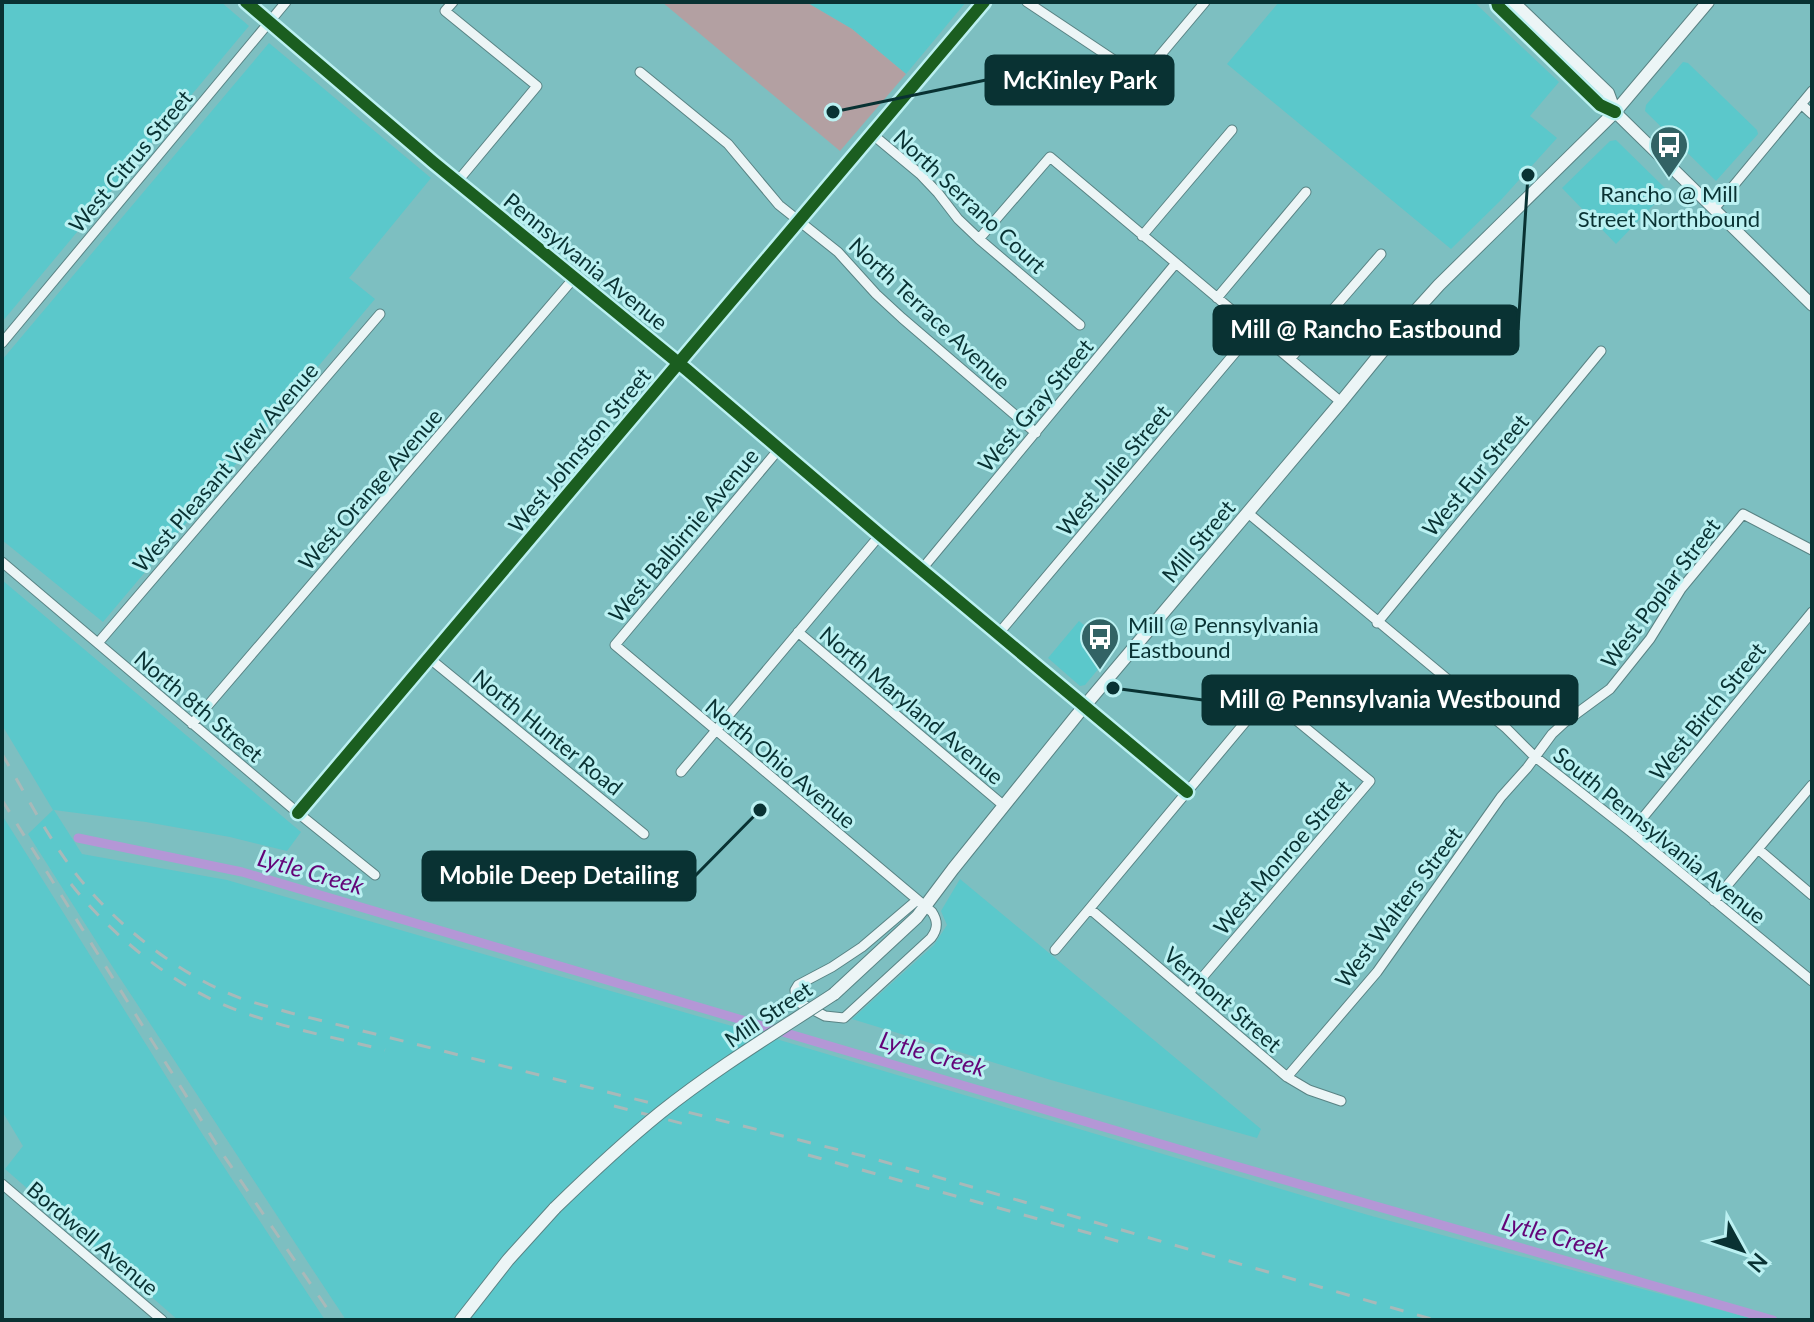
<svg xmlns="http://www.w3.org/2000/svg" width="1814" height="1322" font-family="Lato,sans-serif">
  <rect width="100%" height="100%" fill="#7dbfc1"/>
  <path fill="#5bc8cb" d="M2,2H221L249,26L2,322Z
    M806,2H966L906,74L852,29Z
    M1279,2H1474L1559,82L1530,116L1557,138L1500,201L1451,249L1227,64Z
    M269,43L431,178L349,278L375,299L103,622L2,540V360Z
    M1683,62L1688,63L1757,130L1758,134L1716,181L1645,111L1646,105Z
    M1616,140L1666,189V192L1616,244L1562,188L1610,141Z
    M2,580L301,832L287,851L230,837L146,822L54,810L82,854L227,880L749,1031L1368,1215L1757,1320H346L112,966L28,834L53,810L2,725Z
    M1079,621L1114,650L1085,685L1080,686L1048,658Z
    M2,815L201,1132L325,1320H178L5,1169L23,1146L2,1111Z
    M960,879L1261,1129L1257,1138L1051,1080L852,1019L934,945L947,925L941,911Z"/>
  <path fill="#b3a0a2" d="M662,2H806L852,29L906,74L840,151Z"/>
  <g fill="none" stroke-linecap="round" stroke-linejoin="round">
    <path stroke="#b497d6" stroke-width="9" d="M78,838L242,872L1222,1162L1773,1320"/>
    <g stroke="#598384" stroke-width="11">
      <path id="minor" d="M453,2L445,11L537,86L457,182
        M1027,2L1141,78L1205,2
        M640,72L728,144L779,205L838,252L876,294L902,318L1036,433
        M1801,104L1812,114
        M872,134L920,174L938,193L958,219L979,239L1080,325
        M1715,208L1812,91
        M1142,236L1232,130
        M979,239L1050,157L1341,402
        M1217,298L1306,192
        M2,343L286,2
        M1290,359L1381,254
        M779,449L615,645L932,912C938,921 938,929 931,938L844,1018L825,1016L796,1001L795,990L798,985L832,967L862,947L916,901
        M1248,513L1506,728L1534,756L1631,832L1812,981
        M2,562L298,813L375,875
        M922,569L1176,263
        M1377,623L1601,351
        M798,632L1003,805
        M999,633L1255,329
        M98,643L380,314
        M429,658L644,834
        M1084,707L1187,792
        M192,724L574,278
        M681,772L880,535
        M1631,832L1812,612
        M1758,849L1812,895
        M1714,901L1812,785
        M1090,909L1287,1077L1309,1090L1341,1101
        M1055,950L1267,696L1370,781L1189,993
        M1287,1077L1377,972L1501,797L1527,768L1552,734L1565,722L1610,689L1650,639L1681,589L1743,514L1812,550
        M2,1184L162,1320"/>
    </g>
    <g stroke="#598384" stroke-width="13">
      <path id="tertiary" d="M246,2L433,162L687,370L1084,707
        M1615,112L1812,305
        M298,813L984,2"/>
    </g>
    <g stroke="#598384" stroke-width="14">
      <path id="secondary" d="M1497,2L1498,6L1600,105L1615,112
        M1513,2L1608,93L1615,112
        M834,994L917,917L953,869L1077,715L1341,402L1411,316L1439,285L1615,112L1708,2
        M461,1320L508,1260L555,1208"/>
    </g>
    <use href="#minor" stroke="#ecf5f6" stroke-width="9"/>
    <use href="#tertiary" stroke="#ecf5f6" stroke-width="11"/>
    <use href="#secondary" stroke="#ecf5f6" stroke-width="12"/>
    <path stroke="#a8b9b9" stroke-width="3" stroke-dasharray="14 14" stroke-linecap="butt" d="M2,754C25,793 46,834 73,870C108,917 168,966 221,990C243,1001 268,1006 291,1013L871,1158L1435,1320
      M2,800L220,1150L335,1320
      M71,884C106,929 162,976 213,1000C267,1025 328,1036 385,1050
      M614,1106L692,1126
      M808,1155L1128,1244"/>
    <g stroke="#598384" stroke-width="14" stroke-linecap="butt">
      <path id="secondary-bridge" d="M555,1208C589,1175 623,1143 660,1113C715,1069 776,1032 834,994"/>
    </g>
    <use href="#secondary-bridge" stroke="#ecf5f6" stroke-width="12"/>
    <g stroke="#bbf1f2" stroke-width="17">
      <path id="cycleway" d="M246,2L433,162L687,370L880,535L1187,792
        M1497,2L1498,6L1600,105L1615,112
        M298,813L984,2"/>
    </g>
    <use href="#cycleway" stroke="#1b5e20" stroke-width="12"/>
  </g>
  <defs>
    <g id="bus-pin" transform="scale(2)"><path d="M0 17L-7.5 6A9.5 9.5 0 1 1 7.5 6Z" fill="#326365" stroke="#bbf1f2"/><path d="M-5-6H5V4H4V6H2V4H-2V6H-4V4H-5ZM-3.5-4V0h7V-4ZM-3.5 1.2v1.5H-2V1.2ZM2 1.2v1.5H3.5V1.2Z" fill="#fff"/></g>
  </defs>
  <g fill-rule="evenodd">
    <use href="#bus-pin" x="1669" y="145"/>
    <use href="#bus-pin" x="1100" y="637"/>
  </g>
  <g text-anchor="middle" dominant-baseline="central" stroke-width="6" stroke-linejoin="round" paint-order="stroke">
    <g font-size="22" fill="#093233" stroke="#bbf1f2">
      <text transform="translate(130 161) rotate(-50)">West Citrus Street</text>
      <text transform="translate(970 201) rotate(43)">North Serrano Court</text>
      <text transform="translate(586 261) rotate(39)">Pennsylvania Avenue</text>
      <text transform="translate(930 313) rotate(43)">North Terrace Avenue</text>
      <text transform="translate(1035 405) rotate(-50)">West Gray Street</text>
      <text transform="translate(579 450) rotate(-50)">West Johnston Street</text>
      <text transform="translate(225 467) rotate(-49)">West Pleasant View Avenue</text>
      <text transform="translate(1113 470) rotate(-50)">West Julie Street</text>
      <text transform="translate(1475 475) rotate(-50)">West Fur Street</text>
      <text transform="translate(370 489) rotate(-49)">West Orange Avenue</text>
      <text transform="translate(683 535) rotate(-50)">West Balbirnie Avenue</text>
      <text transform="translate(1198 541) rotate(-50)">Mill Street</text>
      <text transform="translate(1660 593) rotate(-53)">West Poplar Street</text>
      <text transform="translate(912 705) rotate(40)">North Maryland Avenue</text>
      <text transform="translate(199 706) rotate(40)">North 8th Street</text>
      <text transform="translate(1707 711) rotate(-51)">West Birch Street</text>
      <text transform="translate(548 732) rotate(39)">North Hunter Road</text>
      <text transform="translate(781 763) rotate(40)">North Ohio Avenue</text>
      <text transform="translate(1660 835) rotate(39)">South Pennsylvania Avenue</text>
      <text transform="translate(1282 857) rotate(-49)">West Monroe Street</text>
      <text transform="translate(1398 907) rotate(-53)">West Walters Street</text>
      <text transform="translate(1223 999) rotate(41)">Vermont Street</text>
      <text transform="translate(768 1014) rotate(-34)">Mill Street</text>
      <text transform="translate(93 1238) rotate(40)">Bordwell Avenue</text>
    </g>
    <g font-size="22" fill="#093233" stroke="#bbf1f2">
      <text x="1669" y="193">Rancho @ Mill<tspan x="1669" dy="25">Street Northbound</tspan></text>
      <text x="1128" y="624" text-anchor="start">Mill @ Pennsylvania<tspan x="1128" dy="25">Eastbound</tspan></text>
    </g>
    <g font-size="24" font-style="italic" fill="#630578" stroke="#bbf1f2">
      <text transform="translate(311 871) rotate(16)">Lytle Creek</text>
      <text transform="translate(933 1053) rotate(16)">Lytle Creek</text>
      <text transform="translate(1555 1235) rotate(16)">Lytle Creek</text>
    </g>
  </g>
  <path fill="none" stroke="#093233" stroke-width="3" d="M833 112L986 80M1528 175L1518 330M1113 688L1203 700M760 810L695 876"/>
  <g fill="#093233" stroke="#bbf1f2" stroke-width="3">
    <circle cx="833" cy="112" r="8"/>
    <circle cx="1528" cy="175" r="8"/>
    <circle cx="1113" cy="688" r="8"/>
    <circle cx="760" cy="810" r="8"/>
  </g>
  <g fill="#093233" stroke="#093233" stroke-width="3">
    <rect x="986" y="56" width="187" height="48" rx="8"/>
    <rect x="1214" y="306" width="304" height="48" rx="8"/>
    <rect x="1203" y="676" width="374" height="48" rx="8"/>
    <rect x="423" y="852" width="272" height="48" rx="8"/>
  </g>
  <g font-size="24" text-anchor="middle" font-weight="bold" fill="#fff">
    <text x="1080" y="89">McKinley Park</text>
    <text x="1366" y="338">Mill @ Rancho Eastbound</text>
    <text x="1390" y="708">Mill @ Pennsylvania Westbound</text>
    <text x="559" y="884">Mobile Deep Detailing</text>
  </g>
  <rect width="1814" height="1322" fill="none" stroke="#093233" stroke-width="8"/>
  <g transform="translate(1742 1250) rotate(130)" stroke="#bbf1f2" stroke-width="6" paint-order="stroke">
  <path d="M0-6L14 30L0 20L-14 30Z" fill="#093233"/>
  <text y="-12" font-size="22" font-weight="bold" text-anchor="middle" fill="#093233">N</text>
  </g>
</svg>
